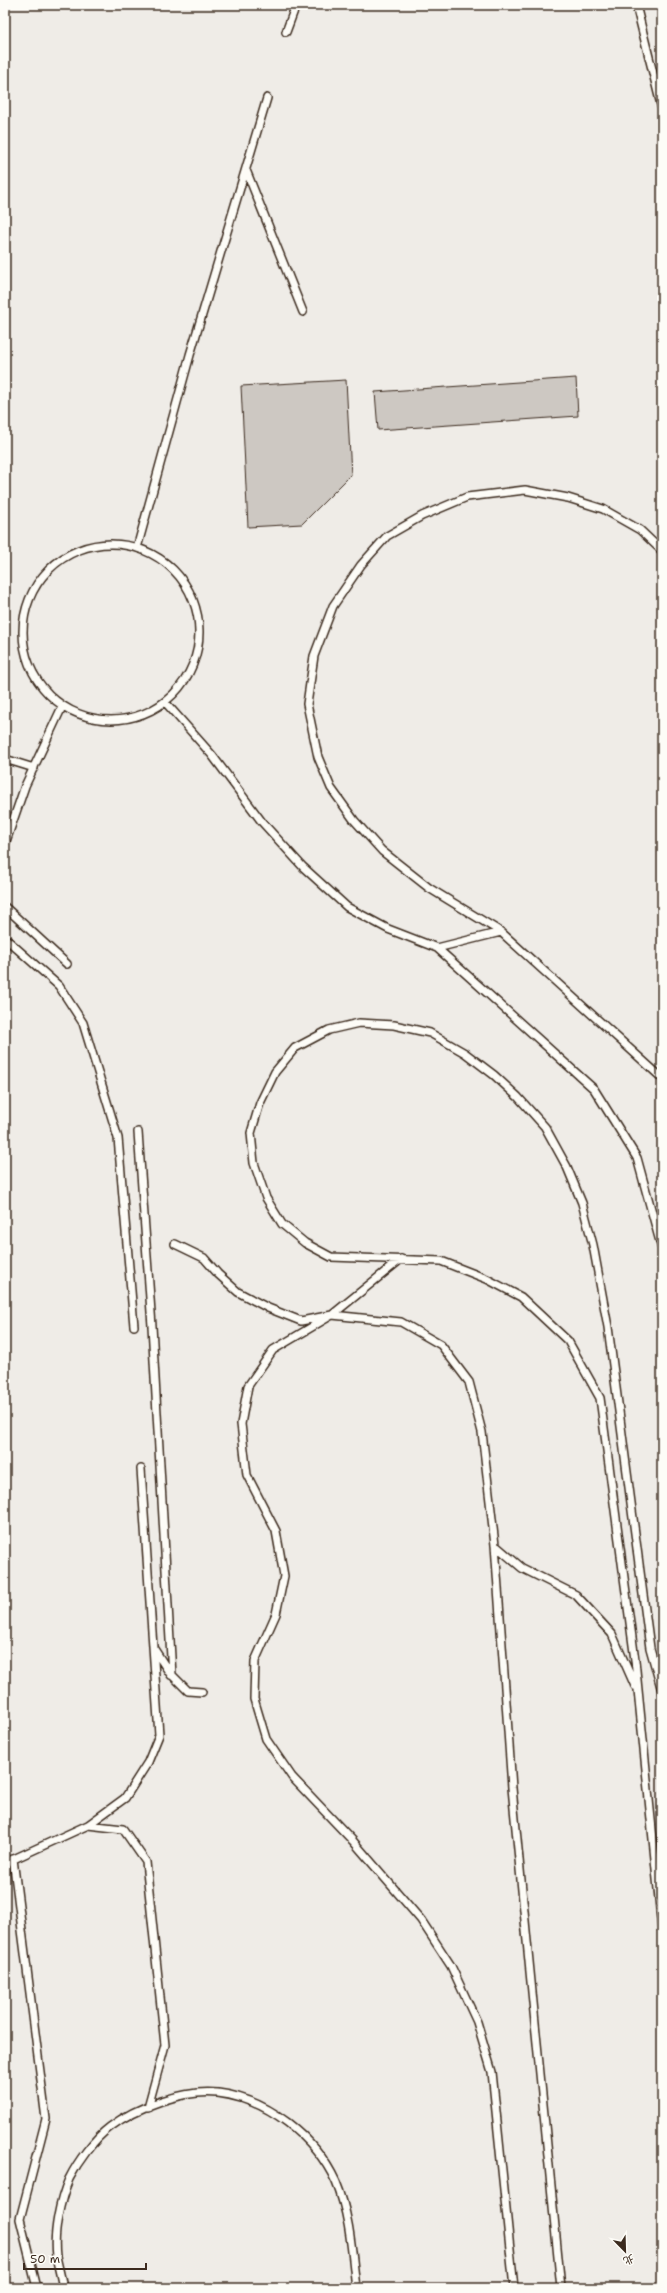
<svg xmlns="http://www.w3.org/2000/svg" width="667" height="2293" font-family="'Shantell Sans','LXGW WenKai TC',sans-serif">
  <rect width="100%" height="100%" fill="#fdfcf7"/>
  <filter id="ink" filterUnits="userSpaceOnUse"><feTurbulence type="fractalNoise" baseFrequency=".025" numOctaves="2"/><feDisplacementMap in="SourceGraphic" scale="8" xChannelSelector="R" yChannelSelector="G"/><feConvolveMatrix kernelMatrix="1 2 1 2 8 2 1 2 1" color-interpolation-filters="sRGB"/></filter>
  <g filter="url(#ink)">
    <path fill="#efece7" d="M5,5H662V2288H5Z"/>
    <path fill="#cdc8c2" stroke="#3b2a1e" d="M576,378L578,416L378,430L375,392Z
      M346,380L351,475L302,524L248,527L241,386Z"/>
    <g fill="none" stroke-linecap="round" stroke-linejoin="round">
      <g stroke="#3b2a1e" stroke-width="10">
        <path id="lane" d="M636,5L662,109
          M286,32L296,5
          M246,170L303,312
          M23 632a88 88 0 1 1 176 0a88 88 0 1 1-176 0Z
          M137,548L190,355L267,98
          M662,551L640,530L603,509L568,498L525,490L467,497L422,516L387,536L361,565L333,606L314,656L307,704L318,757L331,788L354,820L382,851L429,888L501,932L662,1078
          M165,702L212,755L262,822L303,867L347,907L388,929L437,948L501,932
          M5,759L34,768
          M5,844L25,786L62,707
          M5,907L67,964
          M5,938L59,986L83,1023L118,1138L134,1326
          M437,948L594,1089L637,1158L662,1249
          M138,1132L152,1326L172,1675L188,1691L202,1692
          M175,1244L204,1258L218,1274L238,1292L268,1308L301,1321L332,1315L401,1259
          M495,1545L522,1568L576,1595L612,1634L635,1686
          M154,1649L171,1675
          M662,1691L650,1648L608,1327L593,1245L582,1203L567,1167L545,1127L518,1097L494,1075L465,1053L430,1033L394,1025L359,1023L329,1030L295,1048L275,1072L260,1103L251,1133L254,1163L266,1198L282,1224L305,1243L331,1257L441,1261L487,1279L521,1297L568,1341L600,1398L635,1660L662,1929
          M88,1825L123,1829L146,1862L165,2045L148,2107
          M13,1859L46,2119L20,2219L37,2288
          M5,1863L88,1825L125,1798L148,1762L159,1735L141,1469
          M63,2288C61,2277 58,2266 56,2256C53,2232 60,2200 69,2179C78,2161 94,2139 110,2127C136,2107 185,2089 218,2093C267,2099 315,2136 336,2182C350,2215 352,2253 356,2288
          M514,2288L492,2072L477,2022L451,1966L421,1920L353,1841L292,1777L266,1739L254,1699L255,1661L276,1614L284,1576L276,1531L247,1475L241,1424L248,1386L273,1350L332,1315L401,1322L441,1345L469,1382L482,1432L495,1545L512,1788L561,2288"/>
      </g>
      <use href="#lane" stroke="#fdfcf7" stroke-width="7"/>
    </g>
  </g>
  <rect width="667" height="2293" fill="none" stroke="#fdfcf7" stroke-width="20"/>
  <rect x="10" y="10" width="647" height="2273" fill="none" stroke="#3b2a1e" stroke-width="1.5" filter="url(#ink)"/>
  <g transform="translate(625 2251) rotate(157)" stroke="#fdfcf7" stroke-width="3" paint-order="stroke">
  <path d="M0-3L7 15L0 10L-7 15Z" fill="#3b2a1e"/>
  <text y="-6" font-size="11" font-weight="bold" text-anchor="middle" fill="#3b2a1e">北</text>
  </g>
  <path d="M24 2263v6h122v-6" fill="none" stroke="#3b2a1e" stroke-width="2"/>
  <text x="30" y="2263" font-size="12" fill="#3b2a1e" stroke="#fdfcf7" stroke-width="3" paint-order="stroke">50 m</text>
</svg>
